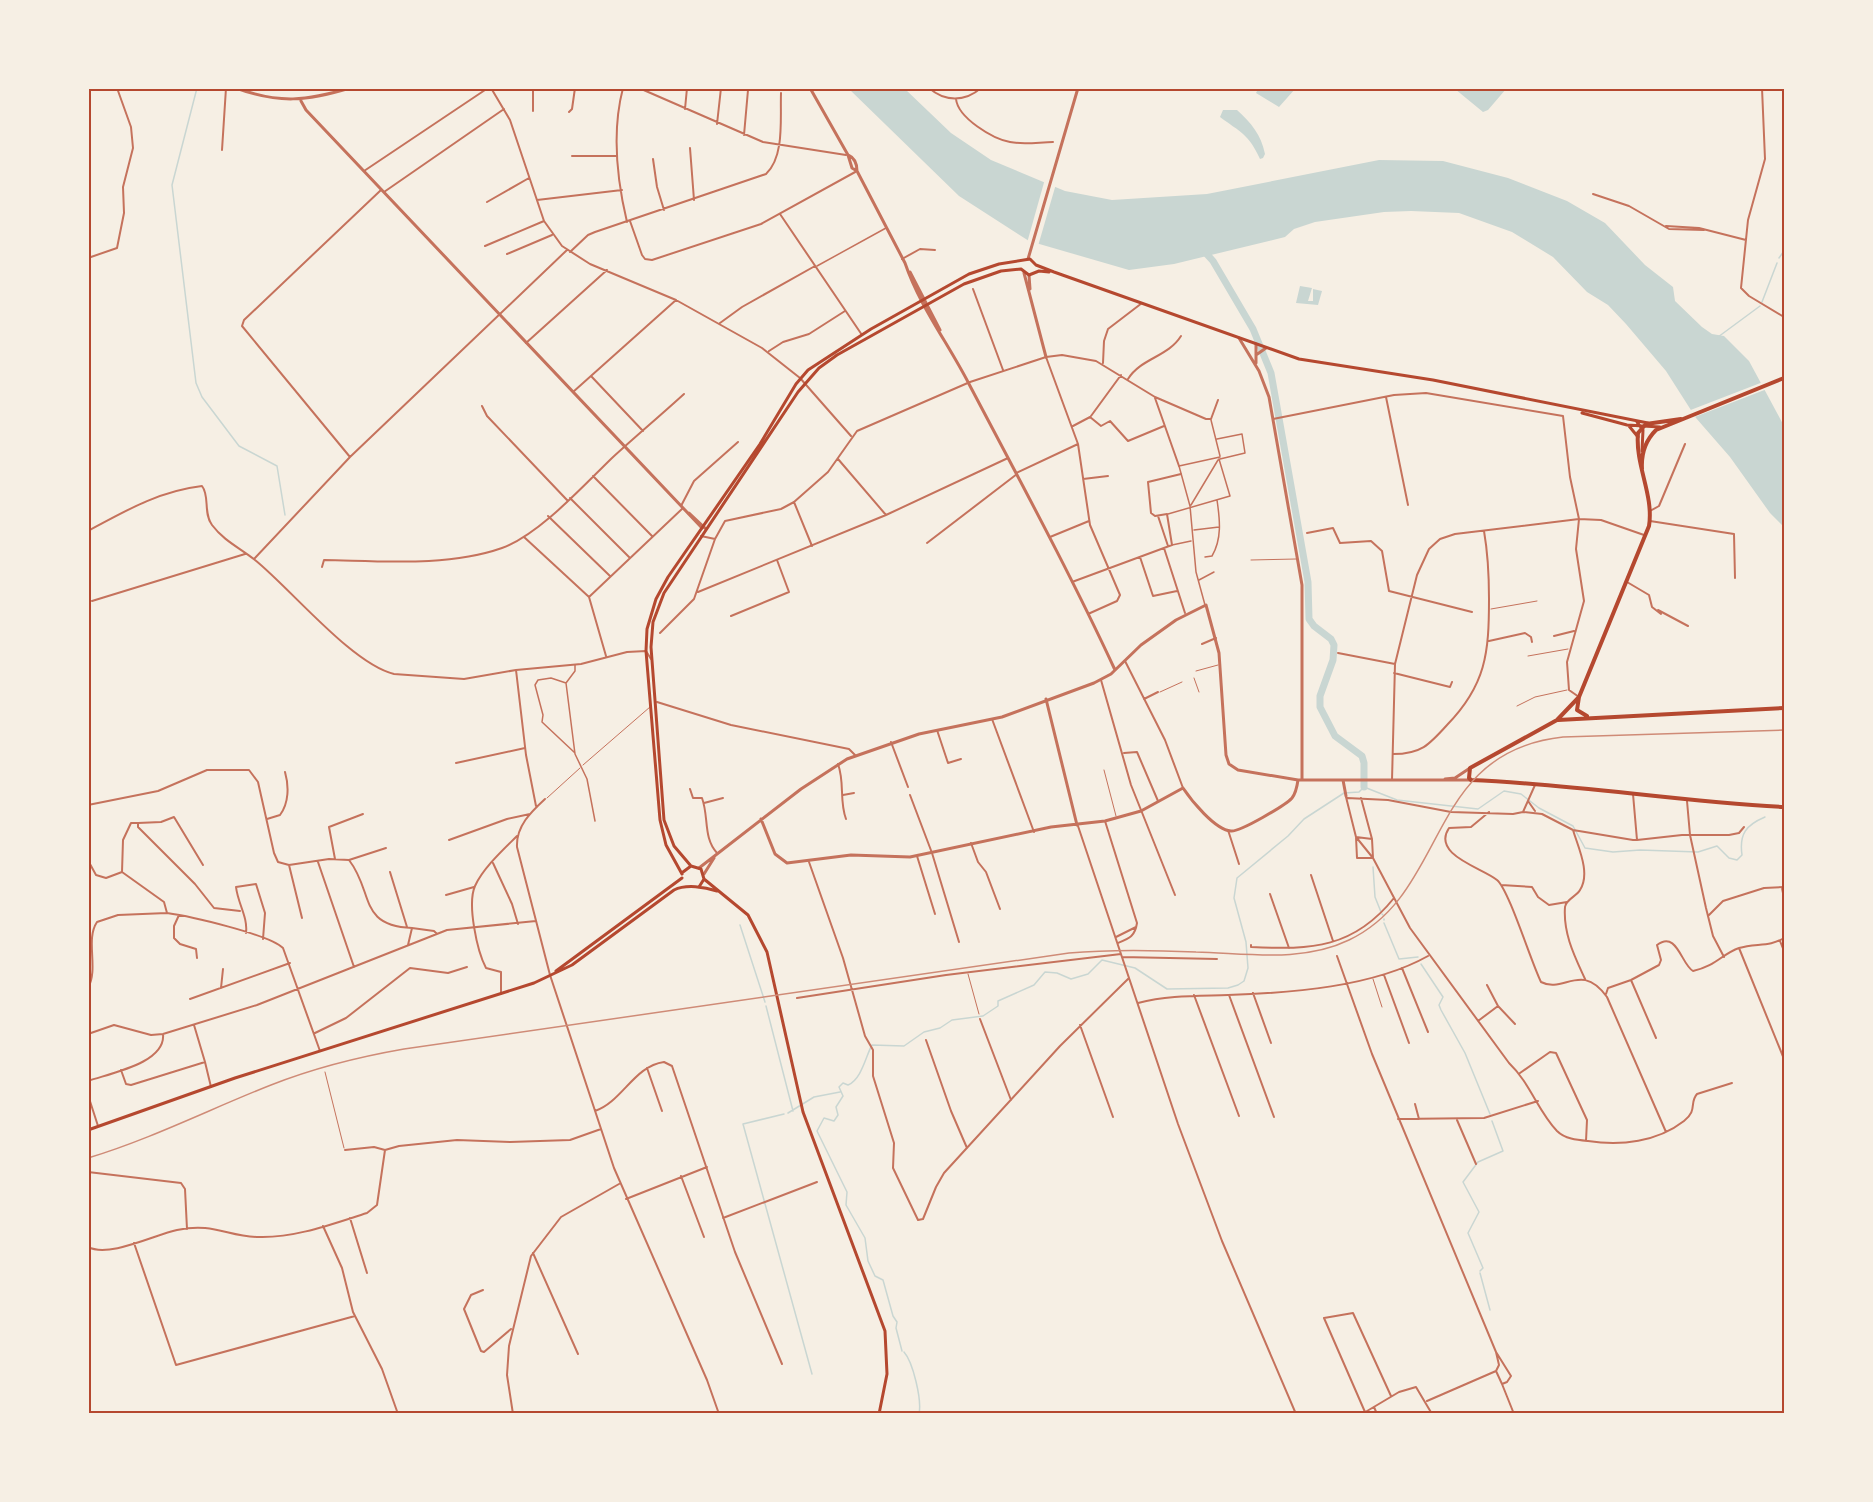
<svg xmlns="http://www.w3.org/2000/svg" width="1873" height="1502" font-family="'Fira Sans Condensed',sans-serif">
  <rect width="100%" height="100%" fill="#f6efe4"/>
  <path fill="#c9d6d2" d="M849,89H905L951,133L991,160L1065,191L1112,200L1207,194L1379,160L1443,161L1508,178L1567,201L1605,223L1645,265L1673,287L1675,301L1702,327L1712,334L1724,336L1749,361L1784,426V527L1770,513L1730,457L1696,418L1666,371L1626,324L1608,305L1587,292L1553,257L1512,232L1459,213L1411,211L1384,212L1315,222L1294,229L1285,237L1174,264L1129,270L1029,241L959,196Z
    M1258,89V88L1295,89L1279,107L1256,93Z
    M1455,89H1506L1488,110L1483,112Z
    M1223,110H1237C1251,123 1261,134 1265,154L1263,158L1260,159C1249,134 1240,132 1220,117Z
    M1300,286L1312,288L1308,301H1313V289L1322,291L1318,305L1296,303Z"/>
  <path fill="#f6efe4" d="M1045,179L1056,184L1038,246L1027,243Z
    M1763,382L1767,389L1692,418L1688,411Z"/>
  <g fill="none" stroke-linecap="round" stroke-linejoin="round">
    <path stroke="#c9d6d2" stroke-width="1.5" d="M197,88L172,185L196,383L202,397L239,446L277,466L285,515
      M1779,258L1784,251
      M1762,302L1777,263
      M1718,337L1760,306
      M1373,867L1375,897L1381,912
      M1382,914L1383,915
      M1384,919V920
      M1384,923L1399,959L1418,957
      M740,925L765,1002
      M1421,964L1443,997L1439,1005L1441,1010L1465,1053L1490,1114
      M766,1006L793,1111
      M788,1113L814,1097L840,1092
      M784,1114L743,1124L812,1374
      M1480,1271L1483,1268L1468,1233L1479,1212L1463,1182L1478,1162L1503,1151L1492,1121
      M1480,1273L1490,1310
      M902,1351L896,1328L897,1322L893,1316L883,1280L875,1276L868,1261L865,1238L846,1205L847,1192L817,1131L824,1118L834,1121L838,1115L836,1107L843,1096L839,1087L843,1083L848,1085C862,1079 866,1055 872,1045L904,1046L924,1032L940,1028L952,1020L983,1016L998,1006V1001L1034,985L1045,972L1057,973L1071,979L1088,974L1102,960L1135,968L1167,989L1228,988L1238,985L1244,981L1248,968L1246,942L1234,898L1237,878L1288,836L1304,819L1344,793L1359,792L1364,787L1397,800L1478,809L1504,791L1521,794L1539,808L1573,826L1585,848L1613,852L1640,850L1698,852L1717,846L1729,858L1737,860L1742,855C1739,834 1746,825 1765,817
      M904,1352C913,1362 922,1400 919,1414"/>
    <path stroke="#c9d6d2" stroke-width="7" d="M1203,250L1213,261L1253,329L1271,373L1308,582L1309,619L1314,626L1331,639L1334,645L1333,660L1320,696V707L1335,736L1362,756L1364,763V787"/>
    <path stroke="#c5725c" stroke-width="1" d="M1251,560L1296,559
      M1491,609L1537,601
      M1528,656L1568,649
      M1196,671L1218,665
      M1194,678L1199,692
      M1160,692L1182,682
      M1517,706L1535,697L1567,690
      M583,765L650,707
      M1104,770L1116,816
      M547,798L580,768
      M968,974L979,1014
      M1373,979L1382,1007
      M325,1072L344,1148"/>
    <path stroke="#c5725c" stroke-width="1.5" d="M817,266L886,228
      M1211,420L1220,456
      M1217,439L1242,434L1245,453L1220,459
      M1191,505L1218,460
      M1168,514L1230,496L1219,459
      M1194,530L1219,527
      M1172,545L1191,541
      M1205,557L1212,556C1222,539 1220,520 1217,500
      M1199,580L1214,572
      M1205,605L1196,572L1190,506L1179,466L1220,457
      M575,665V671L566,683L575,754L587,779L595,821
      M566,683L551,678L538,680L535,685L543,715L542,722L575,753"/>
    <path stroke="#c5725c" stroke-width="2" d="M491,88L510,120L544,221L562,246L590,264L676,300L762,348L800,378L851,436
      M623,88C612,130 617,180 627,222
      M639,88L763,142L846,155
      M929,88C945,102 965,102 981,88
      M1762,88L1765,159L1748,220L1741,288L1749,296L1784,317
      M956,99C958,118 993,139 1010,142C1024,145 1040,142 1053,142
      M685,109L687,88
      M533,111V88
      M569,112L572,109L575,88
      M717,124L721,88
      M744,135L748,90
      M690,148L694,200
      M222,150L226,88
      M572,156H617
      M653,159L657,187L664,210
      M364,171L488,88
      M384,192L504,109
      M1593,194L1629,206L1669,229L1704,230
      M537,200L622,190
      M487,202L529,178
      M780,214L862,335
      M630,221L642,255L645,259L652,260L761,224L857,171
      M1666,226L1699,228L1746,240
      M485,246L544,221
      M570,252L588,235L595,232L766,174C785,156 780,118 781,93
      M507,254L552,235
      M88,258L117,248L124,213L123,187L133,148L131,127L117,88
      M902,259L920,249L935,250
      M973,289L1003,370
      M720,323L742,307L815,266
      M526,343L607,270
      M769,351L783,342L809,334L845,311
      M1046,357L1078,444L1090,525L1120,595L1117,601L1088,614
      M1103,363L1104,341L1108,329L1142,303
      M591,376L643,431
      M1128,379C1141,358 1168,357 1181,336
      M573,392L676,300
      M1386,397L1408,505
      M1155,398L1179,466
      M482,406L487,416L567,500
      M1091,416L1121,375
      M1273,419L1394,395L1426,393L1563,416L1570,477L1579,519L1576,549L1584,601L1567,662L1569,690L1579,697
      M1073,426L1090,417L1101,426L1110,421L1128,441L1164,426
      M350,457L242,326L244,320L381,190
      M838,459L886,515
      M1016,473L1078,444
      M593,476L652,536
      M1083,479L1108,476
      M570,498L629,557
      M794,502L812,546
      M681,506L694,481L738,442
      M1650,511L1659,506L1685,444
      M548,516L610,576
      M1158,516L1168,546
      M1650,521L1734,534L1735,578
      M88,531C125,511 159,491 202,486C210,496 203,513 212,525C224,541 240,548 255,560C291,589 352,664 394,674L464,679L516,670L581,664L627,652L646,651L651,659
      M1307,533L1333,528L1340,543L1371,541L1382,551L1389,591L1472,612
      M701,536L715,539
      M524,537L589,597
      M1050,537L1089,521
      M927,543L1017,474
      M1164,548L1185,613
      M1140,557L1153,596L1177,591
      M254,559L350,457L567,250
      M322,567L324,560C381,561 448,567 502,548C539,535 584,485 612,458C636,436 661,415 684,394
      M1072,582L1172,545L1167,514L1155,516L1151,513L1148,482L1181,474
      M1627,582L1649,595L1652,607L1661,614
      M698,592L886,515L1008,458
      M589,597L683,508
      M589,597L606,656
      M92,601L245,554
      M1658,610L1688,626
      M731,616L789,592L777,560
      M660,633L694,599L715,539L725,521L781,509L794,502L828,472L857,431L970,382L1046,357L1062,355L1096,361L1155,397L1206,419H1211L1218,400
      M1554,636L1574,631
      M1489,641L1525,633L1531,637L1532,642
      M1202,644L1216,638
      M1338,653L1395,664
      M1125,661L1165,740L1183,788
      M516,670L526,755L536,806
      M1394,673L1450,687L1452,682
      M1101,680L1131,785L1175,895
      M1144,699L1158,692
      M657,702L731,725L849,749L855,755
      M992,719L1034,832
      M937,730L948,763L961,759
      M891,742L908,787
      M1124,753L1137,752L1158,801
      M1393,754C1421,754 1429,745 1447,725C1486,685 1489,653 1489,599C1489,575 1488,554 1484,531
      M456,763L525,748
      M838,764C845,783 839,801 846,819
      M1392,780L1395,664L1417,575L1429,549L1440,539L1455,534L1579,519L1601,520L1644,535
      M1535,785L1523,812L1542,814L1573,830L1633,840H1637L1633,794
      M690,789L693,798H702C709,817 703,838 717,853
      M843,795L854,793
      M910,795L932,853L959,942
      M1346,797L1356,837L1357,858H1373L1372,839L1356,837
      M1347,798L1388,800L1451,812L1513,814L1523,812
      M1361,798L1372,839
      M545,799C531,812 516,826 517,847L550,975L614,1168L707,1380L719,1414
      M1528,801L1535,811
      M1687,801L1690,835L1706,908L1713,936L1724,957
      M704,803L723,798
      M88,805L158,791L207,770H249L258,782L274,853L278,862L289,865L329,859L349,860L386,848
      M1489,812L1471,827L1449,828C1431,855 1483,868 1497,880C1509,890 1531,962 1541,982C1564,994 1581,961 1607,997L1666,1132
      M267,819L280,815C289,803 289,786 285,772
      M1105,821L1137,923C1135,936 1130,938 1118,943
      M1078,826L1178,1124L1222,1241L1296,1414
      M1228,830L1239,864
      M1573,830C1578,847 1591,873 1580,890C1576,897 1566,899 1565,907C1563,934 1575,957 1585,979
      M1356,837L1373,858L1410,928L1509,1063C1530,1083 1538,1111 1557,1131C1565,1139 1577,1140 1588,1141C1621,1146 1657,1142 1684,1121C1698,1110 1689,1103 1697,1094L1732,1083
      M449,840L507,819L530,814
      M1637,840L1682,835H1729L1739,833L1744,827
      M971,843L978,862L986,872L1000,909
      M88,847L90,864L96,875L106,878L122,872L123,840L131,823H138
      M917,856L935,914
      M335,859L329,827L363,814
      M349,860C374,892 358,926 412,928L408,945
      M318,862L354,967
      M809,862L843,958L865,1036L873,1050V1076L894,1143L893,1168L918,1220L923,1219L936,1187L944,1173L1060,1046L1129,978
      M493,863L512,904L518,924
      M203,865L174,817L161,822L138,823V827L195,884L214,908L240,911
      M289,865L302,918
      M122,872L164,902L167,913C189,916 268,934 283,948L320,1051
      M390,872L407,927
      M1311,875L1333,941
      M1501,885L1532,887L1538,897L1549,905L1567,902
      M1782,888L1784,898
      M1270,894L1289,948
      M446,895L474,887
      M179,915L174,926V938L180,944L196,949L197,958
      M1709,915L1723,901L1764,888L1784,887
      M412,928L434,931L437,934
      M246,933C248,917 238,904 236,887L256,884L265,913L263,939
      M1116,937L1136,927
      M1780,941L1784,951
      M1251,945V947C1312,950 1354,948 1394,898
      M1739,948L1784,1059
      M1337,956L1372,1054L1496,1352L1499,1365L1496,1371L1502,1384L1507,1382L1511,1376L1496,1352
      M1122,957L1217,959
      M1402,968L1428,1032
      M1384,975L1409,1043
      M1631,980L1656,1038
      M1487,985L1498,1006
      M88,988C99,968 85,940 97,922L118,915L167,913
      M221,988L223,969
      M1253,993L1271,1043
      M501,994V972L486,968C477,951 467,904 475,886C483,868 504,849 517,836
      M1606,994L1608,988L1631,980L1659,965L1661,960L1657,945C1677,930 1681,964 1693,971C1716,966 1722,954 1739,948C1755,943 1770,947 1784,938
      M1194,995L1239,1116
      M1229,995L1274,1117
      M797,998L946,975L1121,954
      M190,999L290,963
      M1138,1003C1168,995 1197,996 1228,995C1291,993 1373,987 1428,956
      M980,1019L1011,1100
      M1478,1021L1498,1006L1515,1024
      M194,1025L205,1062
      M1080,1025L1113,1117
      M315,1033L346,1018L410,968L448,973L467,967
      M88,1034L114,1025L151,1035L163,1034L257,1005L447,930L536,921
      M926,1040L951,1111L967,1148
      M647,1068L662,1111
      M121,1070L126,1084L131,1085L205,1062L211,1087
      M1520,1073L1550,1052L1556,1053L1587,1120L1586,1141
      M88,1081C111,1073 166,1063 163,1034
      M88,1095L98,1126
      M1415,1104L1419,1119
      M595,1111C622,1102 634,1066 664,1062L672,1066L735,1252L782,1364
      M1398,1119L1484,1118L1538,1101
      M1457,1120L1476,1164
      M345,1150L374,1147L385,1150L399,1146L457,1140L510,1142L570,1140L601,1129
      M88,1172L181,1183L185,1189L187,1229
      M681,1176L704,1237
      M626,1199L707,1167
      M350,1218L367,1273
      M723,1218L817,1182
      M323,1226L342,1268L353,1312L382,1369L398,1414
      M134,1243L176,1365L355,1316
      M88,1247C109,1258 154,1235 177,1230C214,1222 228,1237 259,1237C295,1238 332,1224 367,1213L377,1205L385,1150
      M533,1253L578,1354
      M483,1290L471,1295L464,1309L481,1351L484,1352L511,1329
      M1502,1384L1514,1414
      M1427,1401L1496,1371
      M1374,1407L1377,1414
      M1365,1412L1324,1318L1353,1313L1391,1396
      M513,1414L507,1375L509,1346L531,1256L561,1217L619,1184
      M1362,1414L1399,1392L1416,1387L1432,1414"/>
    <path stroke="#c5725c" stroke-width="3" d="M236,88C279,104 307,101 350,88
      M810,88L848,155C855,158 857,164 857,171
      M301,101L306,110L702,528
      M848,155L852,168L857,171L905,263
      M1028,259L1078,88
      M905,263C920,307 948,343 969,384C1019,479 1070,573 1115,670
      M910,272L940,330
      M1024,273L1046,357
      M1029,275L1030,289
      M1239,338L1259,371L1269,397L1302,585V780
      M1256,344V363
      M1256,355L1266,348
      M689,513L706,529
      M1046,699L1077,825
      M1445,779L1455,778L1470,768
      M1343,780L1346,796
      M761,819L775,854L787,863L851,855L910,857L1051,827L1105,821L1141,811L1183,788C1191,800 1215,830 1231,831C1240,832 1286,805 1292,798C1296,793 1297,787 1298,780
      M699,868L801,789L847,759L919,734L1002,717L1094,683L1111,674L1141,645L1176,620L1206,605L1219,653L1226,755L1229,764L1238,770L1298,780H1471
      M704,874L714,858"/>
    <path stroke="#b5482f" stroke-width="3" d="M1021,269L1029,275L1039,271L1049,272
      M1582,413L1627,425L1660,427
      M1637,422L1643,430L1642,451
      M1629,426L1638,437
      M691,866L674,846L664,820L651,647L653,622L664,593L798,392L819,368L837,355L964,284L1001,271L1021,269
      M683,872L691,866L701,869L704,879L699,887
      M682,874L666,845L660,820L646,651L647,629L656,599L668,577L760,444L796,384L808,370L871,329L969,274L999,264L1030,259L1036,265L1054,272L1299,359L1433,380L1648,423
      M704,879L748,915L767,952L803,1112L885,1331L887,1374L879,1414
      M556,971L682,878
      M88,1130L235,1078L534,983L572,965L674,890C686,884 705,887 717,891"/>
    <path stroke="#b5482f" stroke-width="4" d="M1642,469C1641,453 1645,441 1656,430L1784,378
      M1579,697L1557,720L1470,768L1469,778L1471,780C1576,784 1680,802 1784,807
      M1587,716L1577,710L1579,697L1649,526C1654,495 1635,465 1638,433L1646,424L1681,419
      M1558,720L1784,708"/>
    <path stroke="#cf8b77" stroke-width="1.5" d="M88,1158C151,1139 210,1109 271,1085C314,1068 358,1057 404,1049L1069,953C1112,949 1154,950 1196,952C1246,953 1302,963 1349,940C1450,892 1425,752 1563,737L1784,730"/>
  </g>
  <rect width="1873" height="1502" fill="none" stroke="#f6efe4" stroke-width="180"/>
  <rect x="90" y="90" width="1693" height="1322" fill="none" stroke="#b5482f" stroke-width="2"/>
</svg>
